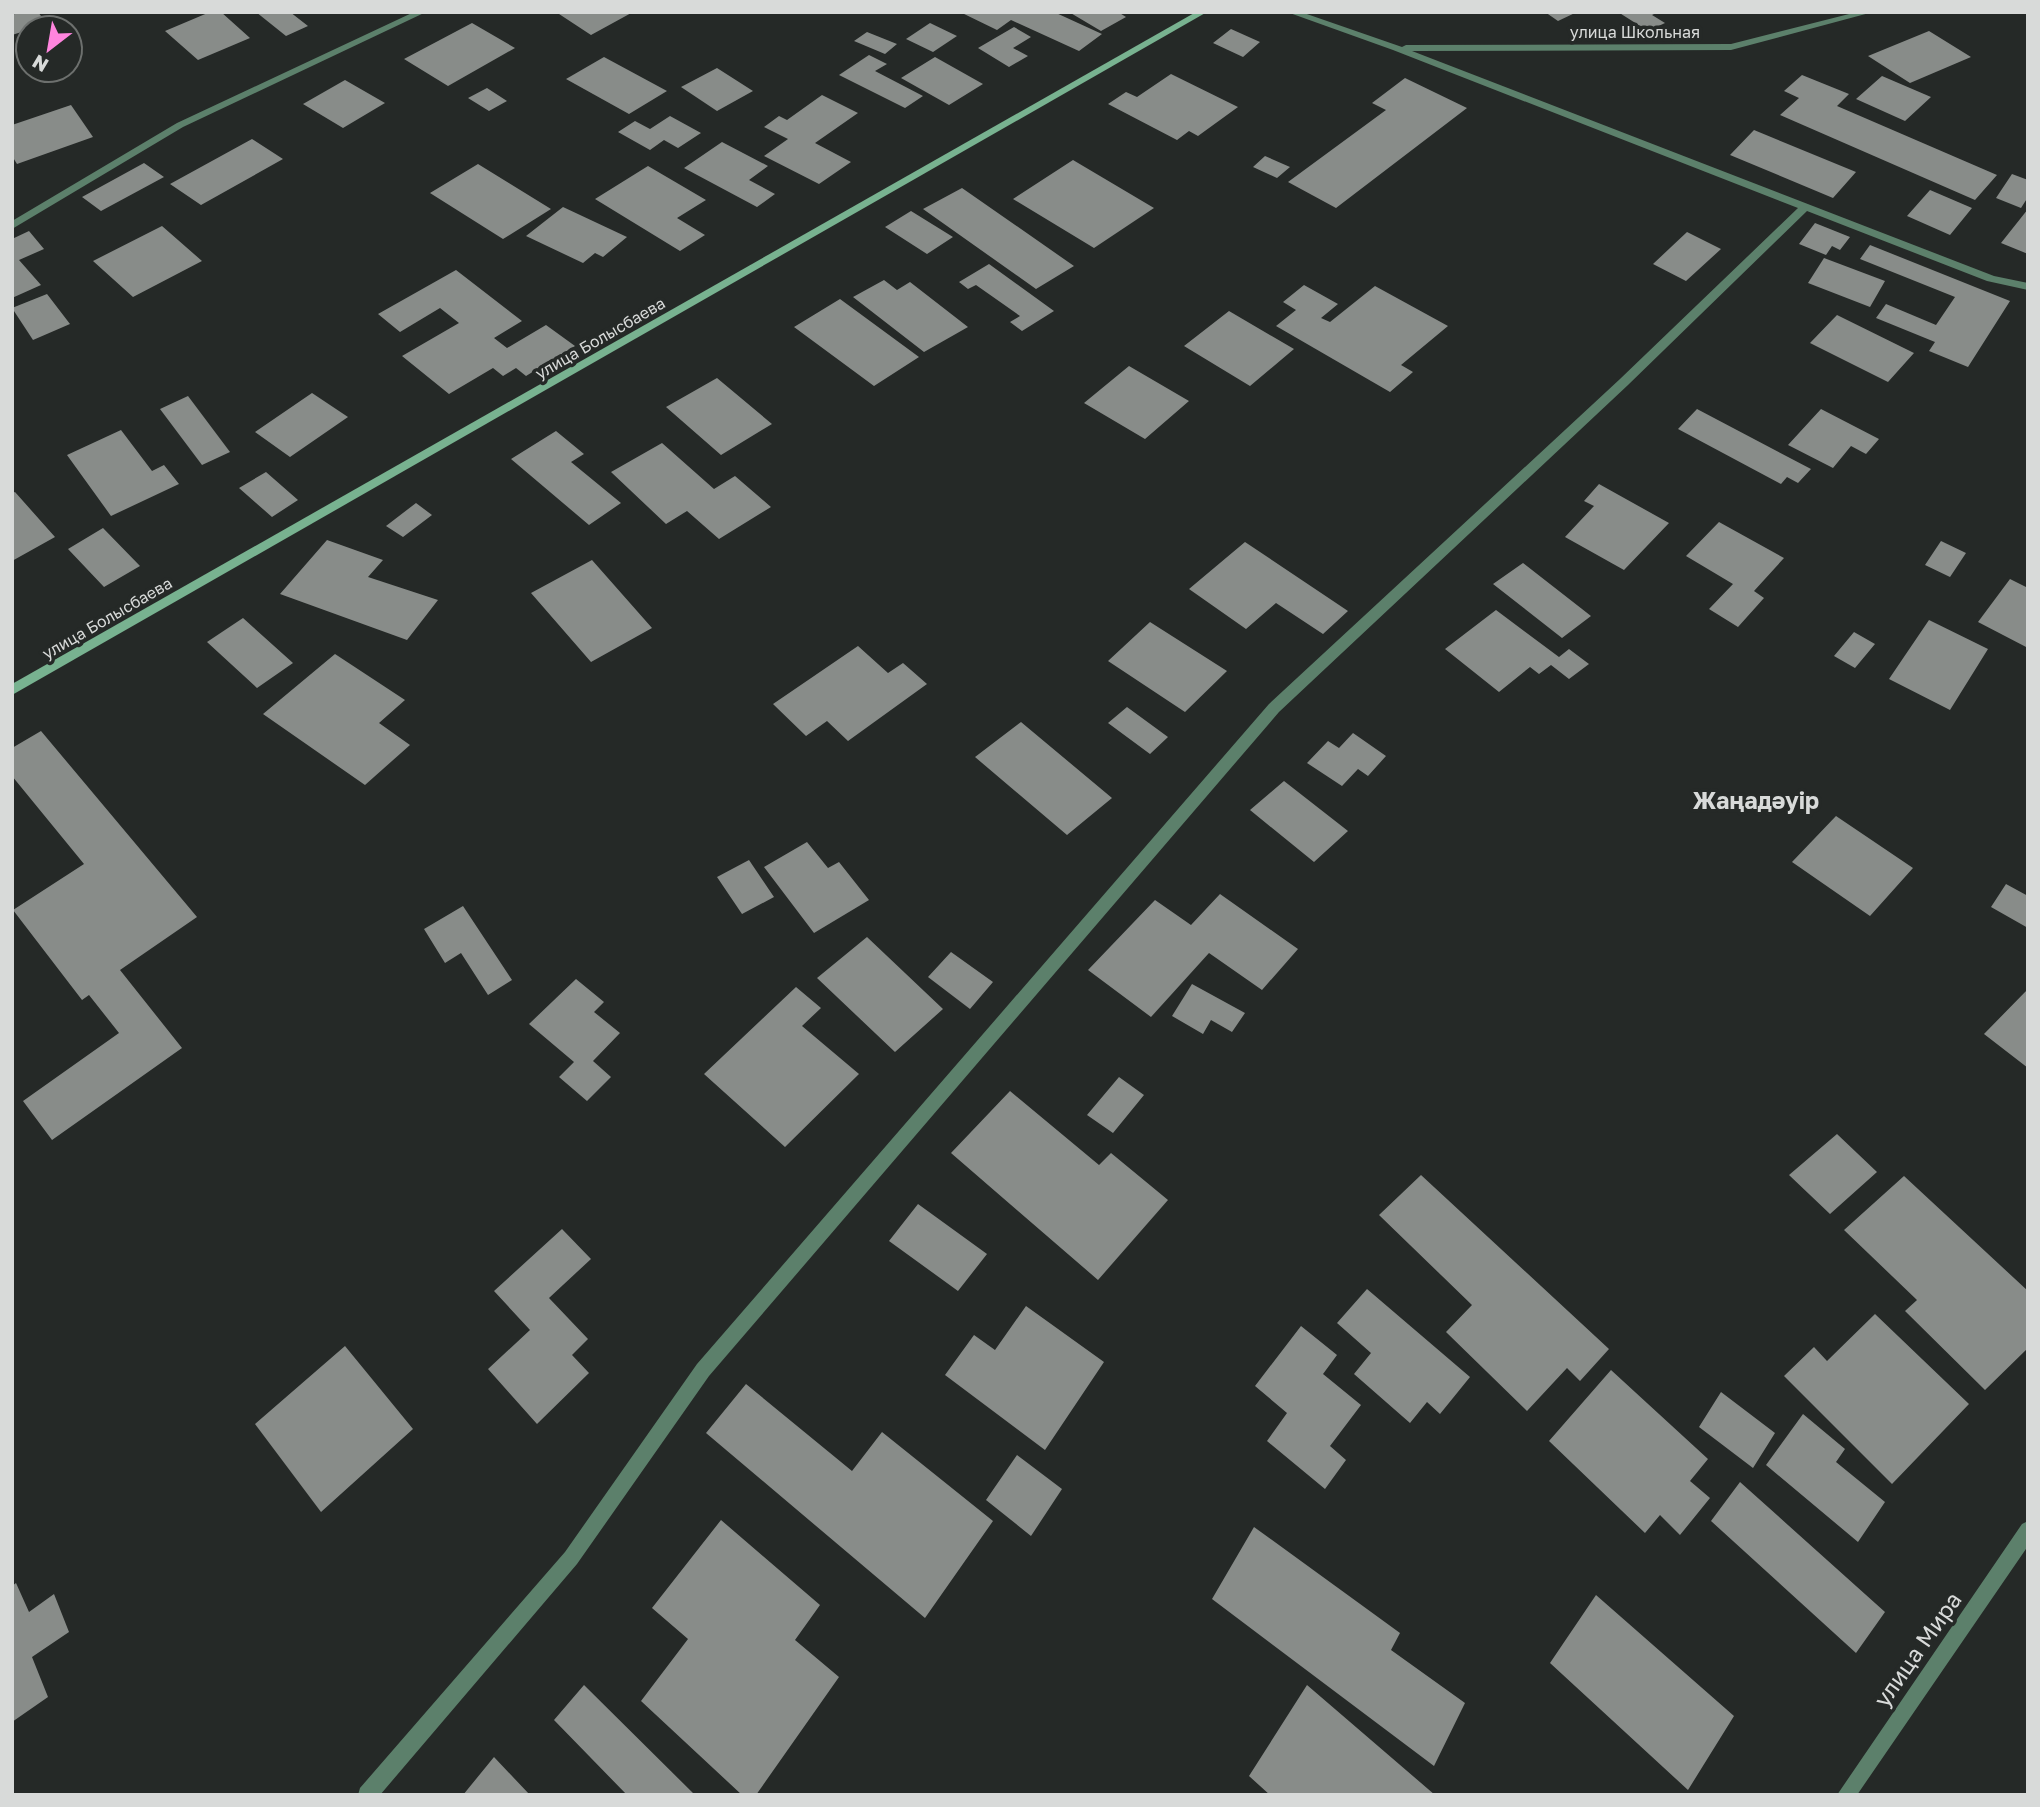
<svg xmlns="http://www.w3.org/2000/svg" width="2040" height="1807" font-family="'Golos Text',sans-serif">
  <rect width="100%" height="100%" fill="#252927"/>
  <path fill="#888c89" d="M20,12H38L47,24L12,35V15Z
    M210,12H221L250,38L198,60L165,31Z
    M256,12H290L308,26L286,36Z
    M556,12H633L591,35Z
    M960,12H1054L1102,34L1079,51L1011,20L997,30Z
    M1069,12H1118L1126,17L1101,31Z
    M1545,12H1577L1558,21Z
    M1618,12H1658L1652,15L1665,23L1648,31Z
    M472,23L515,48L448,86L404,59Z
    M930,23L957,36L933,52L906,39Z
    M1014,27L1031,37L1013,48L1028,56L1009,67L978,48Z
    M1231,29L1260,42L1243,57L1213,43Z
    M1929,31L1971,57L1910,83L1868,56Z
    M867,32L897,44L885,54L854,41Z
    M869,55L887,64L875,71L923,96L905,108L839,75Z
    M604,57L667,91L629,114L566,79Z
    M935,57L983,84L949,105L901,78Z
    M717,68L753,91L717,111L681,87Z
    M1171,74L1238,107L1198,136L1189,131L1177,140L1108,104L1126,92L1137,97Z
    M1802,75L1849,94L1837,106L1997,175L1975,200L1780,115L1799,98L1784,91Z
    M1882,76L1931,97L1905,121L1856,99Z
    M1405,78L1467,108L1336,208L1288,182L1386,110L1372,103Z
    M345,80L385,103L343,128L303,104Z
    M487,88L507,101L489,111L468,98Z
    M822,95L858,113L815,143L851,162L819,184L764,156L788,139L764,127L779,116L787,120Z
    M71,105L93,137L17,164L12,156V125Z
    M670,116L701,133L678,148L664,140L650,150L618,132L635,121L650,129Z
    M1754,130L1856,172L1833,198L1730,155Z
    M252,139L283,159L201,205L170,184Z
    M722,142L768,166L749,180L775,194L757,207L684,168Z
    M1265,156L1290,167L1277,178L1253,167Z
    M1073,160L1154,208L1094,248L1013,199Z
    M144,163L164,177L101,211L82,197Z
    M478,164L551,209L503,239L430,193Z
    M648,166L706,200L677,218L705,235L680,251L595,199Z
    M2012,174L2028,180V197L2021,208L1996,198Z
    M962,188L1074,266L1036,289L923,209Z
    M1930,190L1972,208L1950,235L1907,216Z
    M563,207L627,237L603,257L595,253L583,263L526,236Z
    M2028,209V254L2001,243Z
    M911,211L953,237L927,254L885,227Z
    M1815,223L1850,237L1840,250L1832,246L1826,255L1799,244Z
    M162,226L202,261L133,297L93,261Z
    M29,231L44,249L19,260L41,285L12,298V239Z
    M1687,232L1721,249L1686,281L1653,264Z
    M1870,245L2010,301L1968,367L1929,351L1935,342L1876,318L1886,304L1936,325L1955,297L1860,259Z
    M1824,258L1885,281L1870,307L1808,283Z
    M989,264L1054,311L1022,331L1010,322L1020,316L976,285L968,289L959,282Z
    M456,270L522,321L494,338L507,348L546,325L575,346L526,376L516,368L503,376L493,368L449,394L402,356L459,323L440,308L400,332L378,314Z
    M884,280L897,290L910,282L968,327L924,352L853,297Z
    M1304,285L1338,304L1321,318L1330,322L1375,286L1448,326L1401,365L1413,372L1390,392L1276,326L1296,310L1283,302Z
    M47,294L70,324L33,340L12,308Z
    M840,299L919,357L874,386L794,327Z
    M1229,311L1294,349L1250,386L1184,346Z
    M1837,315L1914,353L1888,382L1810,343Z
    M1129,366L1189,401L1145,439L1084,403Z
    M717,378L772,424L721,455L666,407Z
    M312,393L348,417L290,457L255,432Z
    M188,396L230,452L202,465L160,409Z
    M1697,409L1811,469L1798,483L1787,477L1781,484L1678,429Z
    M1821,409L1879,439L1866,454L1851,446L1833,468L1788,445Z
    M121,430L152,471L164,465L179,484L111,516L67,455Z
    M556,431L584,454L571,462L621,503L589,525L511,459Z
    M662,443L714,489L735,476L771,507L719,539L687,511L666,524L611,472Z
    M266,472L298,500L272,517L239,488Z
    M1599,484L1669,523L1624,570L1565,537L1594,506L1584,501Z
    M15,492L55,537L12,561V493Z
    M416,503L432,515L403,537L386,526Z
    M1719,522L1784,558L1754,591L1764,598L1738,627L1709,609L1733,584L1686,556Z
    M103,528L140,566L104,587L68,549Z
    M327,540L383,560L368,577L438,600L407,640L280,594Z
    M1941,541L1966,553L1950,577L1925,565Z
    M1245,542L1348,611L1323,634L1276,603L1246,629L1189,589Z
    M592,560L652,628L591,662L531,593Z
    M1523,563L1591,616L1562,638L1493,584Z
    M2010,579L2028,588V648L1978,622Z
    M1496,610L1559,657L1569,649L1589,664L1569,679L1551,665L1539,674L1530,667L1499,692L1445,649Z
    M243,618L293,663L257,688L207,642Z
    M1929,620L1988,649L1950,710L1889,679Z
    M1150,622L1227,671L1185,712L1108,661Z
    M1854,632L1875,644L1855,668L1834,656Z
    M858,646L888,673L903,663L927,684L848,741L827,721L806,736L773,704Z
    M335,654L405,700L379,723L410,745L365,785L263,714Z
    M1127,707L1168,737L1150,754L1108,723Z
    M1021,722L1112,798L1067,835L975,757Z
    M41,731L197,917L120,970L182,1048L52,1140L23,1101L119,1033L89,995L82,1000L13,910L84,864L12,776V748Z
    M1353,733L1386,756L1368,776L1358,769L1342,786L1307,763L1328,741L1339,748Z
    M1284,781L1348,831L1314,862L1250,810Z
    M1836,816L1913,868L1870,916L1792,862Z
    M807,842L828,868L839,862L869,900L814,933L764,867Z
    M749,860L774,897L742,914L717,877Z
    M2006,884L2028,896V928L1991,907Z
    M1220,894L1298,949L1262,990L1209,953L1151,1017L1088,970L1155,900L1191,925Z
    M463,906L512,980L488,995L461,953L445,963L424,929Z
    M867,937L943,1009L895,1052L817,978Z
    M951,952L993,982L970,1009L928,977Z
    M576,979L604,1002L594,1012L620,1033L593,1061L611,1077L587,1101L559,1077L574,1062L529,1024Z
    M1192,984L1245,1013L1232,1032L1211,1020L1203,1034L1172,1016Z
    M796,987L821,1008L802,1026L859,1074L785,1147L704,1074Z
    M2028,989V1068L1984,1034Z
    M1119,1077L1144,1095L1113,1133L1087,1115Z
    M1010,1091L1099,1165L1111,1153L1168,1200L1098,1280L951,1153Z
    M1837,1134L1877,1172L1830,1214L1789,1175Z
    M1421,1175L1609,1349L1580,1381L1567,1368L1527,1411L1446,1332L1472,1305L1379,1215Z
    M1904,1176L2028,1291V1348L1985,1390L1905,1311L1917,1300L1844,1230Z
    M918,1204L987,1254L958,1291L889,1241Z
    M562,1229L591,1259L549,1298L588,1339L572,1355L589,1373L537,1424L488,1369L530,1330L494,1291Z
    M1367,1289L1470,1377L1440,1414L1427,1402L1410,1423L1354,1374L1371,1353L1337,1323Z
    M1026,1306L1104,1362L1045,1450L945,1375L974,1335L995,1350Z
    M1875,1314L1969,1404L1892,1484L1784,1376L1814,1347L1827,1361Z
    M1301,1326L1337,1355L1323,1374L1361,1405L1330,1446L1346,1460L1325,1489L1267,1441L1287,1413L1255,1386Z
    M345,1346L413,1429L321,1512L255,1424Z
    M1611,1370L1708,1459L1690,1481L1710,1498L1680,1535L1660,1515L1645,1533L1549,1441Z
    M746,1384L852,1471L882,1432L993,1521L925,1618L706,1433Z
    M1721,1392L1775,1433L1753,1468L1699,1427Z
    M1803,1414L1845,1449L1836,1462L1885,1502L1858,1542L1766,1465Z
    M1017,1455L1062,1489L1031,1536L986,1500Z
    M1740,1482L1885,1612L1856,1653L1711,1521Z
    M721,1520L820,1605L795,1640L839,1677L756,1795H742L641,1701L688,1639L652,1608Z
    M1254,1527L1400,1633L1391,1650L1465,1703L1434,1766L1212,1599Z
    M16,1583L29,1612L54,1594L69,1632L32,1657L48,1697L12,1722V1586Z
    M1596,1595L1734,1716L1688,1790L1550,1663Z
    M584,1685L695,1795H627L554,1720Z
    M1307,1685L1435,1795H1270L1249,1776Z
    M494,1757L530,1795H463Z"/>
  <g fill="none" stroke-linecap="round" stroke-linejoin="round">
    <path fill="#5c806b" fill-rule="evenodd" d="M414,12H426L183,127L12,229V221L177,123Z"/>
    <path fill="#5c806b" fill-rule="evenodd" d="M1287,12H1301L1402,47L1406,45L1731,44L1857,12H1873L1731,50L1412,51L1994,276L2028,283V290L1987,281L1807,211L1628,385L1279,712L709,1376L577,1564L380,1795H358L360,1788L565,1552L697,1364L1269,704L1620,379L1798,208L1393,50Z
      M2028,1521V1546L1857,1795H1837L2022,1524Z"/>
    <path fill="#78b290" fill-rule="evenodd" d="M1196,12H1207L12,695V684Z"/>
  </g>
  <g text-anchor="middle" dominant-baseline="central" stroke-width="7" stroke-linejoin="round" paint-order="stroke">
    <g font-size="16" fill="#d8dad9" stroke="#252927">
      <text x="1635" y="32">улица Школьная</text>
      <text transform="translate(600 338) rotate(-30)">улица Болысбаева</text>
      <text transform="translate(107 618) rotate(-30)">улица Болысбаева</text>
    </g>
    <g font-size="23" font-weight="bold" fill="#d8dad9" stroke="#252927">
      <text x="1756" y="800">Жаңадәуір</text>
    </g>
    <g font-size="23" fill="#d8dad9" stroke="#252927">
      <text transform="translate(1917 1649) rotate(-55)">улица Мира</text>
    </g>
  </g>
  <rect width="2040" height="1807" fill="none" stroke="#d8dad9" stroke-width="28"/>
  <g transform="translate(49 49) rotate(211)"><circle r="33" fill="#252927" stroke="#6d706e" stroke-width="2"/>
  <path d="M0-5L12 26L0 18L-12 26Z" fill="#ff85de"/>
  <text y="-10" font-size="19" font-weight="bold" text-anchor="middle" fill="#d8dad9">N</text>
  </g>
</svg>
